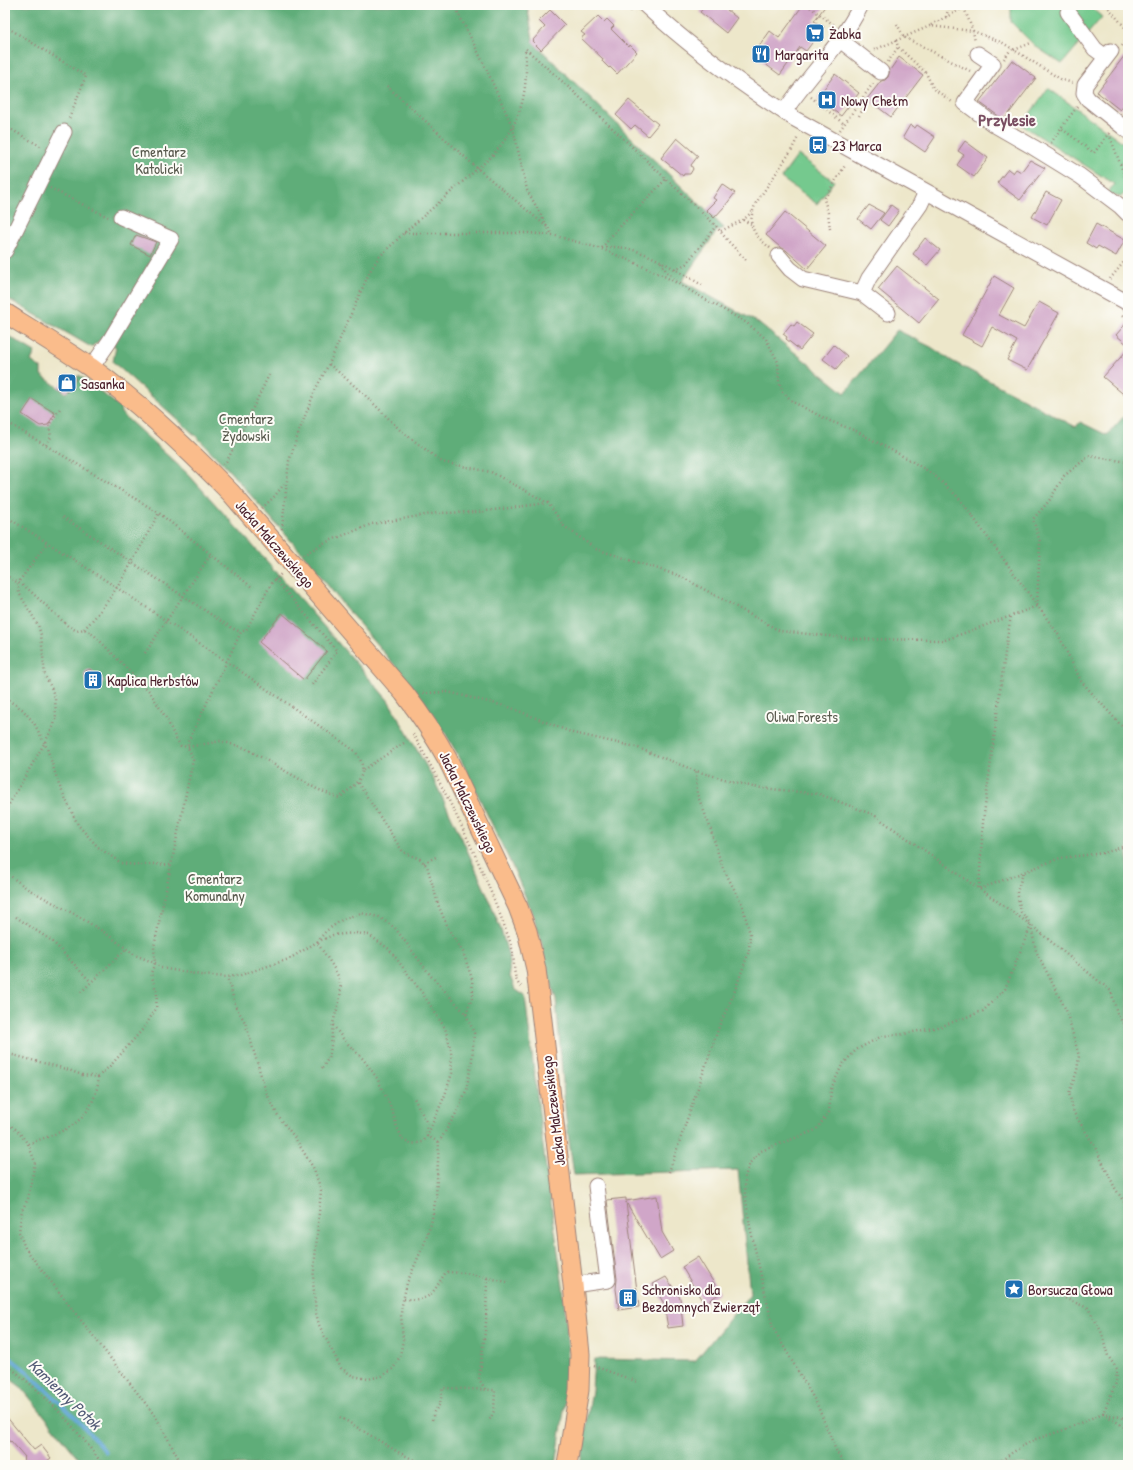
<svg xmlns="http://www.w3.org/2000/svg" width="1133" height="1470" font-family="'Patrick Hand',sans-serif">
  <rect width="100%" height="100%" fill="#fdfcf7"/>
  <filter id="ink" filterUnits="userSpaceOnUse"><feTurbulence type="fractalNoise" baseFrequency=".025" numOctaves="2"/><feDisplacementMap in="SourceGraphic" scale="8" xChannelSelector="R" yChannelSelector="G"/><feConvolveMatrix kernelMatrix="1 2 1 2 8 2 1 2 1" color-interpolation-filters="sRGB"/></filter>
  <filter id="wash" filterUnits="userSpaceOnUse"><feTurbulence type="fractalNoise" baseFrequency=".012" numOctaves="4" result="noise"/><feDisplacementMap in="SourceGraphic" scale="16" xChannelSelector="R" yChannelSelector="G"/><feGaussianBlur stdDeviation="0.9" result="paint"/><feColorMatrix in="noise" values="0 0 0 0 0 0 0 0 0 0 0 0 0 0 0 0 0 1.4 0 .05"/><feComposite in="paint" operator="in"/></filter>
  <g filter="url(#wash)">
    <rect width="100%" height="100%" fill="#ede7ca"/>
    <path fill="#74c98e" stroke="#5f745c" d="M1011,5H1088L1102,17L1062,64L1035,46L1011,22Z
      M1048,88L1128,146V190L1121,197L1107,194L1114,184L1022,125Z
      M798,155L834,181L817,204L781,178Z"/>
    <path fill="#5fad79" stroke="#546652" d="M5,5H527L533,39L532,41L724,228L717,231L682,281L757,322L845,393L897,330L931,347L952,361L1076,427L1080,422L1107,435L1127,413L1128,414V1465H580L592,1390L594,1359L695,1361L750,1294L738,1170L574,1175L566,1120L556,999L547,970L541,940L532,912L514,870L462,762L444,731L408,681L344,606L308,560L224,465L197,437L113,362L116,347L103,338L91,347L5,297Z
      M5,334L35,352L31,361L41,368V375L66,393L79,375L120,407L121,413L188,474L273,568L272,569L279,575L388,700L432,776L464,843L488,897L501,930L508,954L510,976L515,989L525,996L544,1154L563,1287L568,1341L567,1390L556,1465H84L21,1387L5,1375Z"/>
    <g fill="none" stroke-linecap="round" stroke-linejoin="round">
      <path stroke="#5da4d3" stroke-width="4" d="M5,1354L24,1369L76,1418L106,1452"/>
    </g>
    <g id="blocks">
      <path fill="#d0a6c8" d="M706,5H721L737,18L726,33L700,12Z
        M803,5H826L814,21L824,27L806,51L800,47L780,75L753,55L770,31L779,38Z
        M550,10L565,25L541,50L532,41L545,27L539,21Z
        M598,16L604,22L607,19L614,26L611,29L629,47L630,45L637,52L617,74L610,67L609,68L602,61L603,59L581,38L585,35L581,32Z
        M1128,51V101L1120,110L1097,92Z
        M899,57L923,75L891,117L867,99L881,81L885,80L888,77L890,70Z
        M1012,60L1036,78L1004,120L979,102Z
        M835,74L859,93L841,116L817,98Z
        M629,100L658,124L648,136L635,125L631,129L616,115Z
        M910,125L915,128L917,125L935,137L925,152L903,137Z
        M677,138L698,156L691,165L693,169L690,174H684L683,176L661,158Z
        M965,141L988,158L974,177L957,165L964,155L958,151Z
        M1030,160L1045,168L1020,200L997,183L1008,169L1013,173L1016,169L1021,172Z
        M722,184L735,193L725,206L714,218L706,210L716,200L713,198Z
        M1046,192L1061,200L1047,225L1032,217Z
        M869,205L884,213L871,229L858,219Z
        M891,205L899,211L888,226L880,220Z
        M785,212L826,246L807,269L786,250L780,247L766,235Z
        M1096,224L1125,240L1116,256L1098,246L1096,249L1086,243Z
        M136,235L156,242L150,255L131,245Z
        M925,238L940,250L927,265L913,254Z
        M897,266L939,299L919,323L878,289Z
        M994,276L1014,288L999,315L1024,328L1039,302L1059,313L1027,370L1007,360L1017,341L992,327L982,346L962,335Z
        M1128,321V345L1116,335Z
        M797,322L813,334L800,350L786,339L787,337L783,334L791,324L794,326Z
        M834,345L847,356L836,369L823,359Z
        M1128,349V398L1103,377Z
        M68,374L76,379L67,392L58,387Z
        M32,399L55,413L48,425L40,426L22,414Z
        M282,613L327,651L304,680L259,642Z
        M90,669L104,681L94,690L85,680L84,674L86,671Z
        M657,1196L662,1232L673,1251L660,1259L626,1202L639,1307L619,1310L616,1289L617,1279L607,1200L626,1198V1201Z
        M698,1257L720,1293L704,1304L682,1267Z
        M666,1277L680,1298L683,1326L668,1328L664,1304L653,1284Z
        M5,1415L34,1450L41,1445L51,1458L42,1465H29L23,1459L25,1457L11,1441L10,1442L5,1436Z"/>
    </g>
  </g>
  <g filter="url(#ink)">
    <use href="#blocks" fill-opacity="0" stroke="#9c837a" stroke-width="1"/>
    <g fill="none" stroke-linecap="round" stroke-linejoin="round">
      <g stroke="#9c837a" stroke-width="17">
        <path id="minor" d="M645,5C691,48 742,85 795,119L1128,303
          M1068,12L1095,49L1106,57
          M839,39L881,72
          M1111,51L1085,85L1084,93L1088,99L1128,131
          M978,54L993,64L965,103L993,124L1033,147L1080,176L1120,206L1128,214
          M784,112C808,76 842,44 861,5
          M5,251L64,132
          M779,256L790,269L803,279L862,293
          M888,313L862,293L869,278L920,205L926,192
          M91,368L109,342L171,239L121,217
          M573,1285L608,1280L596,1186"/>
      </g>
      <g stroke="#9c837a" stroke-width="21">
        <path id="major" d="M5,313C34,331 62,348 90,367C141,404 187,448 231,493L404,693C421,715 435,736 448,760L518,907L527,931L536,969L573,1285L580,1354L579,1390L567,1465"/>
      </g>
      <path stroke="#9c837a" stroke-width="2.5" stroke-dasharray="1 3" stroke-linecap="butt" d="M454,5L484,64L513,128L527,190L552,235
        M625,5L634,13
        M807,5L834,25
        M1106,5L1128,31
        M781,6L782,5
        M964,8L973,31L975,42
        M946,17L949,7L951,5
        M897,24L904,37L972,72
        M931,25L969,5
        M5,26L86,76L68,121
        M896,40L898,47L926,73L933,88L952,102
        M1122,46L1128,38
        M526,49L573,91L716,226L728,241L748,262
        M874,50L930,26L973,31L1003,43L1062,80L1073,83
        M1014,50L1031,43
        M1004,59L1011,49
        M888,62L898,47
        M387,86L477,168L547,227
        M811,97L844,124
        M1077,107L1061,128L1094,153L1109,133
        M859,116L863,109L860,102
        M5,126L42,147
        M840,130L874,82
        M1109,134L1128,185
        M1051,143L1061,128
        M50,188L108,217
        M743,220L751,224
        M830,229L828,213L824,199L846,164
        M721,231L743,220L752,212
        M404,233H528L552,235L602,249L631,261L666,277L747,323L766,339L778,362L779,382L783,392L793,402L830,421L856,431L908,459L933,474L959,498L1058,634L1081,681L1128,733
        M602,248C636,241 675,270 704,286
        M602,248L613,234L666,179
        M770,248C753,234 746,225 756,203L791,151L798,137
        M661,262L666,271L680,284
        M675,269L686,264L716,226
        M1110,279L1128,257
        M1122,316L1128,320
        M329,364L364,394L400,430L442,462L491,472L548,503L564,526L596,549L680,576L780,631L857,639L945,640L1011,616L1037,606
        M5,421L159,513L253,588
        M46,445L51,437L49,425L61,407
        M224,465L228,459L269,375
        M262,508L273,498L286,482
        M5,516C124,590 240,670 355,751C372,774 357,783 339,798L317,789L245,748L221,741L188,747L181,746L176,739L166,718L150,692L94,635L84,629L77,631L68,626L27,588L5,575
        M63,517L224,623L234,629L241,632
        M282,529L289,461L300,429L316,388L329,364L370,271L379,257L404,233L492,156C521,123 529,93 525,49
        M303,555L324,543L372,524L437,513L478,512L548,503
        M275,579L337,651L311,686
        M1037,605L1040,542L1033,519L1049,501L1064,476L1089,456L1128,462
        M84,629C117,596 137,552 159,513
        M145,653L211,554
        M423,693L448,692L509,707L573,733L636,747L696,771L753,787L819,794L874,815L1031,925L1078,964L1111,991L1117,1013L1128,1032
        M5,698L22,709L34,723L47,748L59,785L78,825L98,847L121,863L136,865L155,864L171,865
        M413,734C448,795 479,859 504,925C507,934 512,944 513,954C515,965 512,981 523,988
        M363,770L404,743
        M358,783L403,852L420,859L427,866L439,907L449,930L463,952L472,979L473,995L466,1014
        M5,811L44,744L54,725L56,715L55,698L51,687L45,676L41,635L38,625L19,593L18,583L47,543
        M424,863L436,857
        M5,872L28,889L76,915L104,932L135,955L155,963L161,968L201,975L227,977L241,975L289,959L317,942L326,931L343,919L361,913L379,917L395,928L431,976L466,1014L474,1033L472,1060L466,1091L457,1112L439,1142L436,1197L431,1224L424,1244L407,1283L402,1305L401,1314L403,1340L400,1356L393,1369L382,1376L368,1379L353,1376L341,1368L319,1325L316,1313L313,1281L321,1190L314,1169L295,1138L277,1114L266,1092L245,1022L236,1007L227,977
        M1023,873L1017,892L1021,912L1029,922
        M979,888L983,822L1007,638L1011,616
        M980,889L1060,858L1104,853L1128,845
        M16,917L52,941L91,982
        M1031,926L1036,951L1066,1010L1079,1056L1077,1071L1069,1093L1074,1113L1094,1145L1115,1188L1128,1208
        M81,992L126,949
        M333,1025L344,1040L363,1059L377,1078L392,1110L397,1127L403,1140L411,1144L423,1142L427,1136L426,1121L414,1098
        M5,1053L66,1069L82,1075L98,1077L112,1064L143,1029L156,1009L157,994L151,973L155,963L154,947L193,760L188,747V742L241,632L246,630L271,584L281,574
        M322,1068C334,1053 330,1041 333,1024C336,1008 344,997 339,979C336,969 323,952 317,942L333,935L356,933L369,935L389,949L423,994L445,1028L451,1050L452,1073L445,1095L427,1136L439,1142
        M5,1122L17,1130L28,1144L35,1162L28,1199L22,1210L19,1232L25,1248L156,1417L182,1465
        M28,1144C58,1132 83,1129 95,1095C97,1088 99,1084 98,1077
        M669,1172L720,1024L734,993L749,951L750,934L742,904L722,866L709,824L697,794L696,771
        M1014,1289L1060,1296L1088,1308L1101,1331L1108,1356L1117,1369L1116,1383L1103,1413L1123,1426L1128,1433
        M404,1299C433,1301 431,1294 446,1272L466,1273L507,1282
        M5,1364C43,1391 76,1428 103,1465
        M594,1366L638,1382
        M485,1389L479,1379L486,1323L487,1278
        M340,1417L398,1452L424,1465
        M432,1420L434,1412L440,1404L443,1388L495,1390L494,1411L489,1421
        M844,1465L835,1448L817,1404L773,1328L750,1227L745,1193V1176L750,1163L761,1151L816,1130L829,1112L831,1089L842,1065L856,1050L882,1036L904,1034L942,1026L983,1011L1005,989L1031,925
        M995,1465L1013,1452L1033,1440L1064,1430L1103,1413L1128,1419"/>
      <use href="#minor" stroke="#fff" stroke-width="15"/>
      <use href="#major" stroke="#fabc8b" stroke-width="19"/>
    </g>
  </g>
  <defs>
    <g id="supermarket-square" transform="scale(1)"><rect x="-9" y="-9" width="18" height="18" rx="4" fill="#1f6fb2" stroke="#fdfcf7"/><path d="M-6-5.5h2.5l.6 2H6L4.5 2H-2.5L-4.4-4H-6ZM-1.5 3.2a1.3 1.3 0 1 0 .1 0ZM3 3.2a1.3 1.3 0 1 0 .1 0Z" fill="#fff"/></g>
    <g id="restaurant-square" transform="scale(1)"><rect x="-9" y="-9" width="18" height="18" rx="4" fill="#1f6fb2" stroke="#fdfcf7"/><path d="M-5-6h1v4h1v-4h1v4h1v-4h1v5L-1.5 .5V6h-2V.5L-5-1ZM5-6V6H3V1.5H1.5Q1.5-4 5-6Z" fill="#fff"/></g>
    <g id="hospital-square" transform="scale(1)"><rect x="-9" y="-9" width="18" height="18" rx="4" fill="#1f6fb2" stroke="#fdfcf7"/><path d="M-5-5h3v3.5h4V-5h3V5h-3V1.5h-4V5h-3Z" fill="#fff"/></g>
    <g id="bus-square" transform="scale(1)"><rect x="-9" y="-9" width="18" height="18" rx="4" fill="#1f6fb2" stroke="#fdfcf7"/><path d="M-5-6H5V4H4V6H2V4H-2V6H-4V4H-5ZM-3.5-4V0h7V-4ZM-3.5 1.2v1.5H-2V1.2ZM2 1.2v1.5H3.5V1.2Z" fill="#fff"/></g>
    <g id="shop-square" transform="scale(1)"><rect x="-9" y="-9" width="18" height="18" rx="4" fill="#1f6fb2" stroke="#fdfcf7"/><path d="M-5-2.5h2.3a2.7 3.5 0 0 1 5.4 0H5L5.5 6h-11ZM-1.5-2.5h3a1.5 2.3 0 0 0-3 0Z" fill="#fff"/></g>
    <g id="building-square" transform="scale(1)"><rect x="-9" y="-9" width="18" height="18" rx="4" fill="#1f6fb2" stroke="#fdfcf7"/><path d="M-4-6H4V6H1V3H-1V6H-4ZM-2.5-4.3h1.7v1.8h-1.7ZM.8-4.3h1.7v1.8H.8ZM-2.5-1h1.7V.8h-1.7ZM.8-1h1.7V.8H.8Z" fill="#fff"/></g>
    <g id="sight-square" transform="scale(1)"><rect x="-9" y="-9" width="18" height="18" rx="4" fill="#1f6fb2" stroke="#fdfcf7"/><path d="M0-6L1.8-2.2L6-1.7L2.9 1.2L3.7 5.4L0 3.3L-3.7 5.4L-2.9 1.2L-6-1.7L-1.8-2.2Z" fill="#fff"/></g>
  </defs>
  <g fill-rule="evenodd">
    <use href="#supermarket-square" x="815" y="33"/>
    <use href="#restaurant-square" x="761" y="54"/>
    <use href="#hospital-square" x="827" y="100"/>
    <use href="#bus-square" x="818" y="145"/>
    <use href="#shop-square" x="67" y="383"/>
    <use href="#building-square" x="93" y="680"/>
    <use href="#sight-square" x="1014" y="1289"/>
    <use href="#building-square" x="628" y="1298"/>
  </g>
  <g text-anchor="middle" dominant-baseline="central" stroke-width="4" stroke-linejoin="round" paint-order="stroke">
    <g font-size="15" fill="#4a1f2b" stroke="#fdfcf7" text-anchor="start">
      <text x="829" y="33">Żabka</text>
      <text x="775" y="54">Margarita</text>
      <text x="841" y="100">Nowy Chełm</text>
      <text x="832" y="145">23 Marca</text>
      <text x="81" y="383">Sasanka</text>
      <text x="107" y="680">Kaplica Herbstów</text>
      <text x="642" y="1289">Schronisko dla<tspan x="642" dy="17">Bezdomnych Zwierząt</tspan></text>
      <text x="1028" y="1289">Borsucza Głowa</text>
    </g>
    <g font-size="15" fill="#595a4e" stroke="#fdfcf7">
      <text x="159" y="151">Cmentarz<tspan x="159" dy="17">Katolicki</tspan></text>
      <text x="246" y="418">Cmentarz<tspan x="246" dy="17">Żydowski</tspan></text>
      <text x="802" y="716">Oliwa Forests</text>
      <text x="215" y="878">Cmentarz<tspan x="215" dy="17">Komunalny</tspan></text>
    </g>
    <g font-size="15" fill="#4a1f2b" stroke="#fdfcf7">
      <text transform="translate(275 544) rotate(49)">Jacka Malczewskiego</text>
      <text transform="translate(468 802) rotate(64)">Jacka Malczewskiego</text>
      <text transform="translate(553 1111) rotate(-97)">Jacka Malczewskiego</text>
    </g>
    <g font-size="16" font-style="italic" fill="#535b77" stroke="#fdfcf7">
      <text transform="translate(65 1394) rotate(44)">Kamienny Potok</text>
    </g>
    <g font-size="17" font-weight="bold" fill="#794e62" stroke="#fdfcf7">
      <text x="1007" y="119">Przylesie</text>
    </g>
  </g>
  <rect width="1133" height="1470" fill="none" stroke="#fdfcf7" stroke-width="20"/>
</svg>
